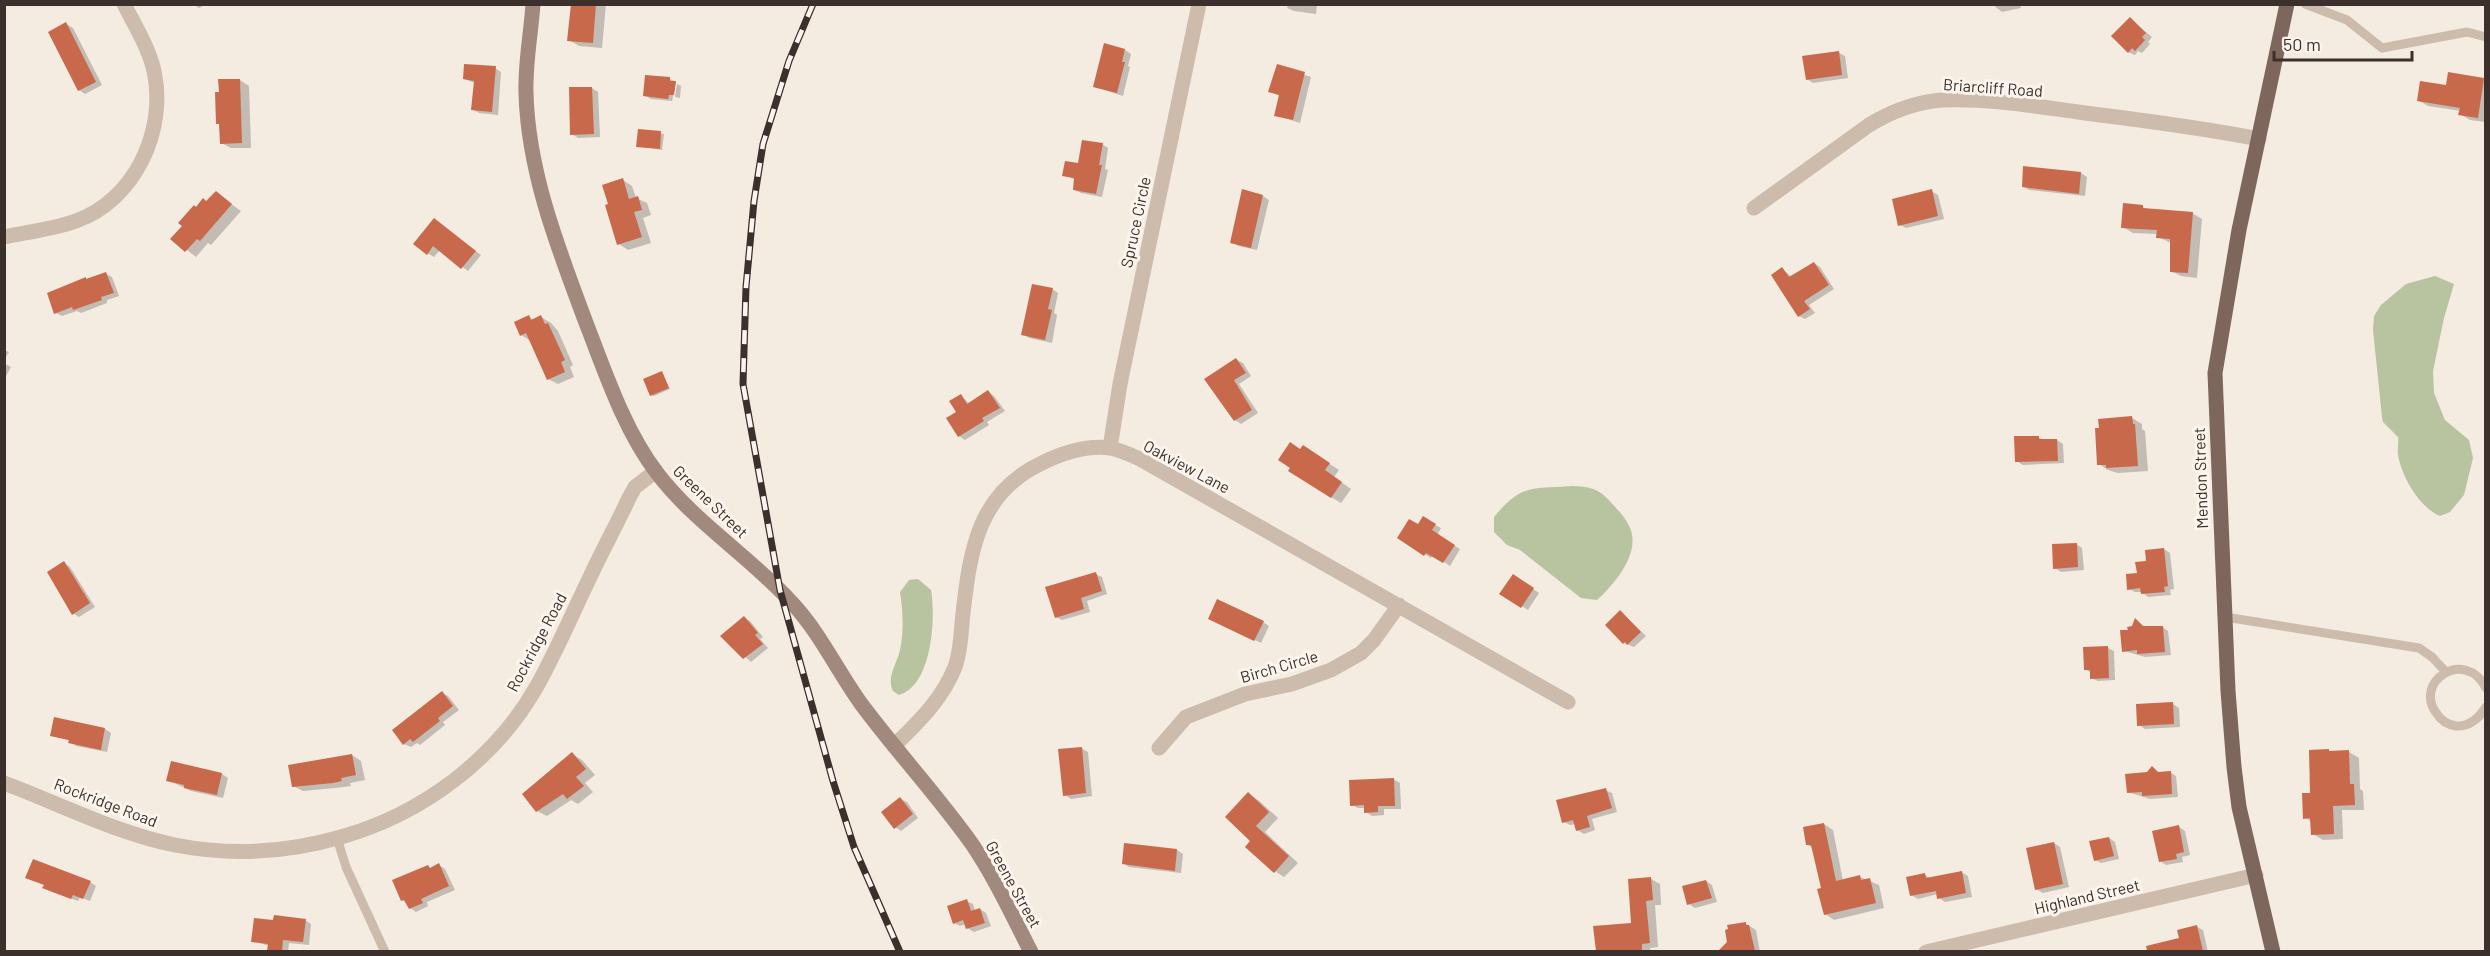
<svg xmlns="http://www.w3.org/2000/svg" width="2490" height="956" font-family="Barlow,sans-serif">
  <rect width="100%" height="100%" fill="#f4ebe1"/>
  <path fill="#b8c4a0" d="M2435,276L2454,284L2444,318L2433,371L2434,393L2445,420L2469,440L2473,458L2464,495L2450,512L2440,516C2419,507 2402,477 2398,455C2397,449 2399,443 2398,437L2383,422L2382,417L2373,330L2374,316L2381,305L2406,284Z
    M1573,486C1597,487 1601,491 1617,509C1622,514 1627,521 1630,528C1641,553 1614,585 1597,600L1581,598L1520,550L1507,545L1494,532V517C1522,483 1533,489 1573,486Z
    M918,579L931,590C936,618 932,686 899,695L893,691C886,677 897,664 900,650C904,630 903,611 900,592L909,580Z"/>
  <path fill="#0003" d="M193,4H207L199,8Z
    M572,4H606L602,48L579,46L569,40Z
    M1288,4H1317L1316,14L1294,11L1287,8Z
    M1992,4H2020L2021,8L2002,12Z
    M2130,19L2152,37L2148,42L2150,44L2142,53L2138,51L2135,55L2128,52Z
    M66,24L73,28L102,85L85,94L79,90Z
    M1125,50L1131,54L1128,66L1130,67L1123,96L1095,87Z
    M1839,53L1845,56L1848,78L1813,83L1807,79Z
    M1278,66L1311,77L1300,123L1275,115L1280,96L1270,91Z
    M495,68L501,72L498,115L479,113L472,109L475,83L464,79Z
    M2449,74L2486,80V122L2470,120L2460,114L2461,111L2428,106L2418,100L2447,86Z
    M670,79L676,82L672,101L651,99L644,95Z
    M240,80L249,86L251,148H231L221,143V125L218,123Z
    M677,84L681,86L680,98L675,97Z
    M592,88L598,92L600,137L578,138L572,134Z
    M639,131L664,134L662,150L638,146Z
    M1102,144L1108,148L1105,169L1108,170L1102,197L1081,193L1074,189L1076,180L1064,175Z
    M2081,173L2087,177L2085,196L2029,190L2023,186Z
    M623,180L632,186L636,198L647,203L651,215L643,218L651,243L628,250L619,244Z
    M1931,191L1938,195L1944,219L1906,228L1900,225Z
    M216,193L241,211L211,245L208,243L196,257L173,239L197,208L207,203Z
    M1263,196L1269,200L1257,250L1238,246L1232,242Z
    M2143,207L2148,210L2192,213L2202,219L2197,278L2181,276L2171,271V243L2158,237V234L2133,233L2123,227Z
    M434,220L481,255L468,271L440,250L434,257L427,253Z
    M1814,263L1820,267L1834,289L1809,305L1815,313L1805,319L1799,316L1782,269L1792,277Z
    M106,274L112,277L119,296L107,300V303L81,313L77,311L62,316L56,313L85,278L88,280Z
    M1052,289L1058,293L1054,313L1057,315L1052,343L1029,338L1023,334Z
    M529,317L534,320L541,317L551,323L558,331L573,365L570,367L574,377L558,384L548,379L531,341L521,335Z
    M4,350L9,352L4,360Z
    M1237,360L1243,363L1251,376L1239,384L1258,413L1241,424L1235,420L1206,379Z
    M4,363L11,367L5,378H4Z
    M662,373L670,389L654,396L651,395Z
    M988,392L994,396L1005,411L987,422L989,425L965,440L959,436L958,412L961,396L970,404Z
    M2132,418L2142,424V429L2145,431L2148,471L2118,473L2108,470L2099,464Z
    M2038,437L2045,441L2057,440L2063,444L2064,463L2023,465L2016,461Z
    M1301,451L1313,453L1339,470L1334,477L1351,489L1341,503L1331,497Z
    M1423,518L1441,528L1437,535L1460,549L1450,566L1433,555L1431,558L1399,538L1418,526Z
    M2076,544L2082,548L2084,570L2061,572L2055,568Z
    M2164,549L2170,553L2174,589L2170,590L2171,595L2148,597L2142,592H2135L2129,589L2148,562Z
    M64,563L70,567L95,607L79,617L73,613Z
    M1095,574L1102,577L1107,594L1087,601L1090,612L1062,620L1056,617Z
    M1519,579L1539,593L1528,610L1501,593Z
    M1621,612L1646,636L1634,647L1624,643Z
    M744,618L750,621L763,637L760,639L768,648L751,662L722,636Z
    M2136,620L2145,627H2162L2168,631L2171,655L2145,657L2124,651L2129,631Z
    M1216,622H1263L1269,626L1261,643Z
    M2108,648L2114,651L2115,680L2098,681L2091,678V673L2085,669Z
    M442,693L448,696L459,710L443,722L445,725L420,745L417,743L411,747L404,744Z
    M2173,704L2179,708L2180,727L2145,729L2139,725Z
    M55,719L105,729L111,733L107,752L76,746L70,741L52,735Z
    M1081,748L1088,752L1092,796L1071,799L1065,795Z
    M2349,752L2359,758L2360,789L2363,791L2364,810H2342L2343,839L2323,840L2313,834L2312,822L2305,818L2311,795Z
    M572,754L582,760L595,775L585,783L593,792L578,804L571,800L547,816L537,811Z
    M352,755L361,761L365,780L350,783L351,786L344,787L303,791L293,786Z
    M2152,768L2160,773L2170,772L2176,776L2178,797L2150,799L2128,792Z
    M222,774L228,778L223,798L191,791L168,780Z
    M1393,779L1400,783L1401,809H1384V815L1372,816L1366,812L1365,808H1358L1352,805Z
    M1605,790L1612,793L1617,812L1592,819L1595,830L1584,834L1577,830L1576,824L1570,825L1564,822Z
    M1248,794L1258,800L1278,818L1265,832L1298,863L1284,877L1275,871L1252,841Z
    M900,799L907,802L918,818L901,831L895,827Z
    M1824,824L1833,830L1843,881L1860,877L1879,885L1884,908L1834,920L1825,914L1823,889L1813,848L1808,845Z
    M2179,827L2185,831L2190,855L2182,857L2183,862L2166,865L2160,861Z
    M2109,838L2115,842L2119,859L2101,863L2095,860Z
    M2054,843L2060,847L2069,887L2043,893L2036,889Z
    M1177,850L1183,854L1181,873L1129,867L1123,863Z
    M439,865L445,869L455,890L427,902L428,906L416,912L410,908L403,900L428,867L431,869Z
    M1961,872L1968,876L1972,897L1945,902L1939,898L1938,894L1918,899L1911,895L1925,875L1931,879Z
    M1651,879L1660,884L1661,905H1655L1658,947L1650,948L1651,952H1597L1595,927L1632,924Z
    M1706,881L1712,885L1717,902L1695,908L1689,904Z
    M90,882L96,886L90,901L80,897L78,901L50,891Z
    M966,901L973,904L975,911L980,909L986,913L991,926L974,932L967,928L966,924L960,926L954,923Z
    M305,920L311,924L309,945L289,943L288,952H269V946L253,941L274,922Z
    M1745,923L1756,930L1760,952H1730Z
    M2197,927L2203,930L2208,952H2165L2163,943L2181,939Z"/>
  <path fill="#c8694b" d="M571,4H596L593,43L567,41Z
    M2130,17L2146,33L2142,37L2145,40L2135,51L2132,48L2128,53L2111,36Z
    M66,22L96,82L78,91L48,32Z
    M1104,43L1125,49L1122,62H1125L1117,93L1093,87Z
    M1839,51L1842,75L1806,80L1802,56Z
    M464,64L496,66L492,112L471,110L474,81L463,79Z
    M1277,64L1305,72L1293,120L1274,116L1279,95L1268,92Z
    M2448,72L2484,78L2478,118L2458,115L2460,108L2417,101L2420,81L2446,85Z
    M645,75L670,77V81H676L674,95H669L668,99L643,96Z
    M218,79H240L242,143L220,144L219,124H216L215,92H219Z
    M569,87H592L594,134L570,135Z
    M638,129L661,131L660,149L636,147Z
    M1082,140L1103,143L1099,165H1102L1096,194L1073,190L1074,178L1062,176L1065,161L1078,163Z
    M2023,166L2081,172L2079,194L2022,187Z
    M623,178L629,199L638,196L642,210L634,212L642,237L617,245L605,205L608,204L602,185Z
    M1242,189L1263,195L1251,248L1230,243Z
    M1932,189L1938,216L1898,226L1892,199Z
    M216,191L232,204L200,241L197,239L185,252L170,239L182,226L178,223L194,205L196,207L203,198L206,201Z
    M2123,203L2143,205V208L2193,212L2188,273L2170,272V239L2156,238L2157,230L2121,228Z
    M434,218L476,251L461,269L433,246L427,255L413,244Z
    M1814,262L1829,285L1804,301L1810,309L1798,317L1771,275L1782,267L1789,277Z
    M106,272L114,293L101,297L102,300L73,310L72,307L54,314L47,293L86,277V279Z
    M1032,284L1053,288L1048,309L1052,310L1045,340L1021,335Z
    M529,315L531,320L541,315L545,324L548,323L565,360L561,362L565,372L547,380L526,333L520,336L514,322Z
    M1236,358L1246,373L1234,380L1252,410L1234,421L1204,379Z
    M662,371L669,388L650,396L643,379Z
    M988,390L1000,408L982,418L984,421L958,437L946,418L956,412L949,401L961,394L967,404Z
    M2132,416L2133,424H2135L2138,466L2106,468V465H2097L2095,428H2099L2098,419Z
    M2014,436H2039V439H2057L2058,461L2015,462Z
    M1290,442L1300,449L1303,445L1330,463L1325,470L1342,482L1331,498L1288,471L1290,468L1278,460Z
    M1423,516L1436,524L1432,530L1455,545L1443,563L1426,553L1424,556L1397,538L1409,519L1418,524Z
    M2077,543L2078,567L2053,569L2052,544Z
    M2164,548L2168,586L2164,587L2165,592L2141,594L2140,588L2127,590L2126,574L2137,573L2135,562L2146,561L2145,550Z
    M64,561L90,603L72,615L47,572Z
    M1096,572L1102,591L1081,598L1084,609L1055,618L1045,587Z
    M1513,574L1534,588L1521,608L1499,594Z
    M1217,599L1264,621L1254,641L1208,619Z
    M1620,610L1641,632L1627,645L1625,642L1623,644L1605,625Z
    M744,616L758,633L755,635L763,644L743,659L720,636Z
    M2135,618L2143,626H2163L2165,652L2137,654V650L2122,652L2120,630H2128L2127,627L2132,626Z
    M2108,646L2109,678L2090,679V670H2084L2083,647Z
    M442,691L453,706L438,718L440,721L413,742L410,739L403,745L392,730Z
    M2173,702L2174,724L2137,726L2136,704Z
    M54,717L105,728L101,750L68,743L69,740L50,736Z
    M1082,747L1086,793L1063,796L1058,749Z
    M2329,749V751L2349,750L2350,784H2354L2355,805L2333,806L2334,834L2311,835L2310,818L2303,819L2302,793H2310L2309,750Z
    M572,752L586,769L576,777L584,786L567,799L563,794L536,812L522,794Z
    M352,754L356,775L341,778L342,781L333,783L292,787L288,765Z
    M171,761L222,773L217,795L184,788V785L166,781Z
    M2152,766L2158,772L2171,771L2172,794L2142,796V792L2127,793L2125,774L2147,772Z
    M1394,778L1395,806H1378V812L1364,813V805L1350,806L1349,780Z
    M1606,788L1612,808L1587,816L1590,827L1576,831L1573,820L1562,823L1556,800Z
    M1248,792L1269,812L1256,826L1289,856L1274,873L1245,847L1250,841L1225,817Z
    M900,797L913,814L894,829L881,812Z
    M1824,823L1836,881L1860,875L1861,880L1870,878L1876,903L1824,915L1817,889L1821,888L1811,845H1806L1803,827Z
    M2179,825L2184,852L2176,854L2177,859L2159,862L2152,831Z
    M2109,837L2114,856L2094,861L2089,841Z
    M2054,842L2063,884L2035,890L2026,848Z
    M1124,843L1177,849L1175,871L1122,864Z
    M33,859L91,881L83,899L73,895L71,899L42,888L44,885L25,878Z
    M439,863L449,886L421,899L423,903L409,909L404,900L401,901L392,880L428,865L430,868Z
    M1962,871L1966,893L1937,899L1936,891L1910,896L1906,877L1925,873L1926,878Z
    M1651,877L1653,900L1646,901L1650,943L1642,944V951H1596L1593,926L1631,923L1628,879Z
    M1706,880L1712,898L1687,905L1682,886Z
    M967,899L971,911L980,908L985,923L966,929L963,920L953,924L947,906Z
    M274,915L306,919L303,942L283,940L282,951H267L268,944L251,942L254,918L273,920Z
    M1746,922V925H1749L1755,951H1718L1727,942L1725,930L1728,929L1727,925Z
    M2197,925L2203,951H2147L2146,946L2179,938L2177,930Z"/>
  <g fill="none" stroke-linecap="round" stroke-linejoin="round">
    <path stroke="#cdbbac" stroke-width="9" d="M2305,4L2347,20L2382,48L2467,32L2486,37
      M2225,617L2419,648L2432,657L2446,672
      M2486,688C2465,647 2412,682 2437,714C2441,720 2448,725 2456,726C2470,727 2479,718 2486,707
      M337,838L346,867L385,952"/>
    <path stroke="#cdbbac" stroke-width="15" d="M1754,208L1869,125C1892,111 1915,102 1942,100C1987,98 2034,106 2078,112C2139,120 2199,127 2259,139
      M4,237C28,232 54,229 76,221C135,200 167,130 154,71C149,48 135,26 124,4
      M1110,448L1120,384L1199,4
      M894,746C918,722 942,700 955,667C961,651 961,631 963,613C970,551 978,494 1040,464C1060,454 1087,445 1110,448C1120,450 1131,455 1140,459L1568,702
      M1159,748L1186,717L1245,694L1292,684L1331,670L1361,653L1374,640L1399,605
      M4,783C60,804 116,833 175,845C231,856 286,853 341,837C422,814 495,760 537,686C557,650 573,612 591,575C603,549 617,524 629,498L635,487L656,471
      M1926,952L2256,875"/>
    <path stroke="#a18a7d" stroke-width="15" d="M533,4C531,34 525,63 526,93C528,174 560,253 588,328C607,377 625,431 657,473C696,524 751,557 793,604C820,633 838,672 862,705C897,752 938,796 972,844C995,878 1012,915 1031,952"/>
    <path stroke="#7d675c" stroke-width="15" d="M2273,952L2239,807L2234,767L2228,691L2215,373L2239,230L2287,4"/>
    <g stroke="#3b302b" stroke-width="7">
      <path id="rail" d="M813,4L789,61L763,144L754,201L746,287L743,384L780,590L833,781L854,847L900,952"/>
    </g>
    <use href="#rail" stroke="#fbf5ee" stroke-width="4.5" stroke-dasharray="14" stroke-linecap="butt"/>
  </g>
  <g text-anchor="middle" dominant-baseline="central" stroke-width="6" stroke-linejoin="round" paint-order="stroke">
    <g font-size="16" fill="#3b302b" stroke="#fbf5ee">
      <text transform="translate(1993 87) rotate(4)">Briarcliff Road</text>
      <text transform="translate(1135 222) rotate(-78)">Spruce Circle</text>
      <text transform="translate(1187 466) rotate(28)">Oakview Lane</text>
      <text transform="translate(2200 478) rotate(-92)">Mendon Street</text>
      <text transform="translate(711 501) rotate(44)">Greene Street</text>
      <text transform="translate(536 642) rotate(-62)">Rockridge Road</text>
      <text transform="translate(1279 666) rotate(-16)">Birch Circle</text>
      <text transform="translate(106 802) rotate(21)">Rockridge Road</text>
      <text transform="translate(1014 884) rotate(61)">Greene Street</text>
      <text transform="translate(2087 896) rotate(-13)">Highland Street</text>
    </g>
  </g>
  <rect width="2490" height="956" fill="none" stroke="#3b302b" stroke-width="12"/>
  <path d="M2274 51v9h138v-9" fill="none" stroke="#3b302b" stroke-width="3"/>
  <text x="2283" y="51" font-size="18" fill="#3b302b" stroke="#fbf5ee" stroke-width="4.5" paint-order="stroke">50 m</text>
</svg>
